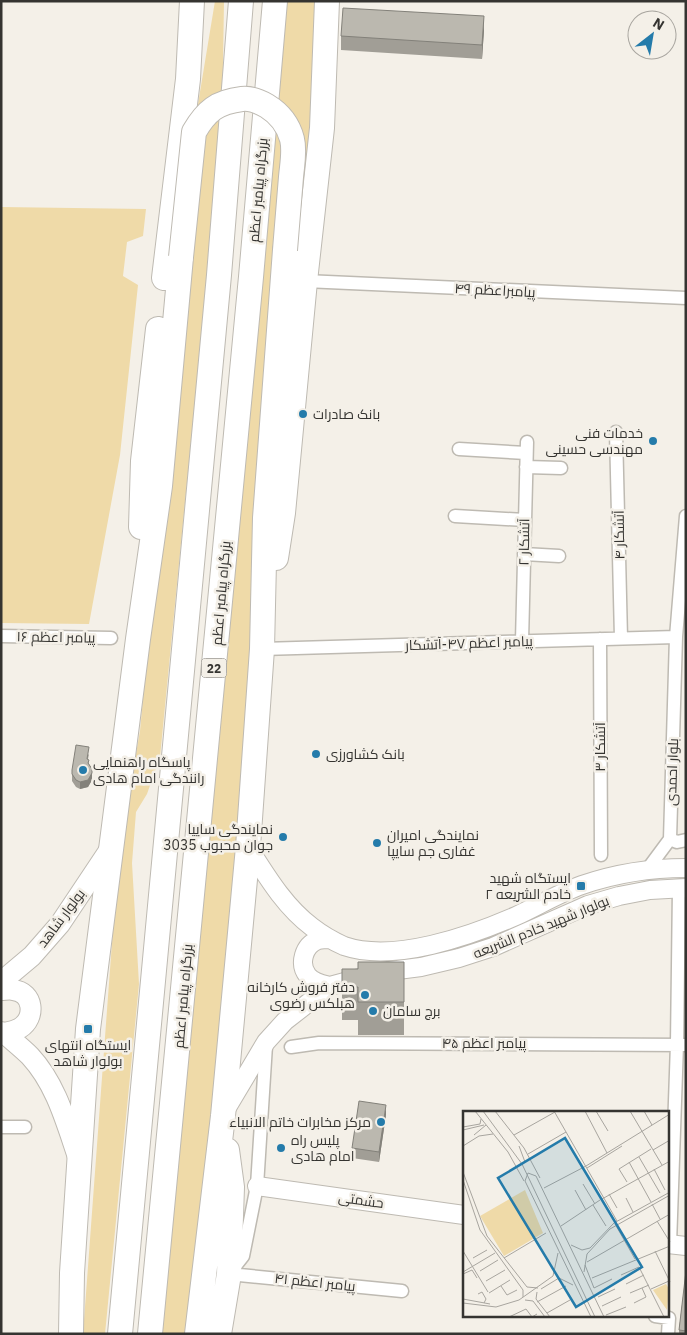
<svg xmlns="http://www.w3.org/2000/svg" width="687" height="1335" font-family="'IBM Plex Sans',Cairo,sans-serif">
  <rect width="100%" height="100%" fill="#f4f0e8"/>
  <path fill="#efdaa8" d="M215,1H224L222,126L160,757L147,794L136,812L132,863L139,984L105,1334H83L119,848L140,731L198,104Z
    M281,1H318L317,101L297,240L253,640L220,1056L185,1334H161Z
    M1,207L146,209L143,236L127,242L123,276L138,285L120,455L89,624L1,623Z"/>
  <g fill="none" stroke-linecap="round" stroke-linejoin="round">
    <g stroke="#bebab2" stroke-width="15">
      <path id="street" d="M305,281L686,298
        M616,432L621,638
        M459,449L526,453
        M526,467L561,468
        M455,516L525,520
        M524,554L559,556
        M1,636L111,638
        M600,639L601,855
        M522,641L527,442
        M262,649L676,637
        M670,839L677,842L686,840
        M647,870L670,839L676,637L686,516
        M291,1047L319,1043L686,1045
        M1,1127H25
        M670,1244L677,1044L679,888
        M232,1270L243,1256L257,1186L266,1045
        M229,1274L402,1291
        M655,1316L669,1318L668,1334"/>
    </g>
    <g stroke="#bebab2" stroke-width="20">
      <path id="secondary" d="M248,847C266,875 284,906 312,927C321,934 333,941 344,946C394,963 470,936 516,916C538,906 559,893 582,885C614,874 651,868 686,868
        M330,986C322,984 314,983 308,976C298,964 304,945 318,940C322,939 327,939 330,939
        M225,1111L266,1042L285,1021L330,986L382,972L421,967L459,958L493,947L588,905L619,896L650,890L686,888
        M257,1186L464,1215
        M668,1244L686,1246"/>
    </g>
    <g stroke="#bebab2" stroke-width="22">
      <path id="primary" d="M1,982L32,956L60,924L112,846
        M1,990C5,990 10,989 13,990C34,992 36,1018 20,1028C15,1031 9,1032 4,1033
        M1,1032L4,1033C13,1041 22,1048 30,1056C56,1084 66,1122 78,1157"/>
    </g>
    <g stroke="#bebab2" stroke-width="26">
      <path id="highway" d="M164,278L188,79L192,1
        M141,527L143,461L158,329
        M276,558L283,513L305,281L322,128L327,1
        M71,1334L72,1273L88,1029L138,639L160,486L181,257
        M120,1334L219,275L241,1
        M150,1334L251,277L275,1
        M197,1334L223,1116L248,847L262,649L265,518L285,250
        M219,1334L229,1274L232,1187L227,1150"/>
    </g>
    <use href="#street" stroke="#fff" stroke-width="12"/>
    <use href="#secondary" stroke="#fff" stroke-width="18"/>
    <use href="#primary" stroke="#fff" stroke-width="20"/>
    <use href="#highway" stroke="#fff" stroke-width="24"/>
    <g stroke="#bebab2" stroke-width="26" stroke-linecap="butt">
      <path id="highway-bridge" d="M181,257L194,132C206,111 217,102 242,99C250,98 260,102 267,106C280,114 288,124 292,139C295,151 292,165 291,177C289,201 287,225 285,250"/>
    </g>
    <use href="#highway-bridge" stroke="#fff" stroke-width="24"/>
  </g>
  <path fill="#a19e96" d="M484,30L482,59L341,50V36Z
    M89,754L88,759L89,764L92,769V780L88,787L80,789L76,787L72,781V770Z
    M404,962V1035H358V1020H342V969H358Z
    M386,1115L379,1162L352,1158V1148Z
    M686,1271V1334H679V1330Z"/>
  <path fill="#83817a" d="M484,16V30L482,59V45Z
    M92,773V780L88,787L80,789V782Z
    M386,1105V1115L379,1162V1152Z"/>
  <path fill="#bbb8af" stroke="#83817a" d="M343,8L484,16L482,45L341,36Z
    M76,745L89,747L87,759L89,760L88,763L92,769V773L88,780L80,782L76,780L72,774V770Z
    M358,962H404V1002H358V987H342V969H358Z
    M359,1101L386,1105L379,1152L352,1148Z
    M686,1271V1331L679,1330Z"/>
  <g fill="#247baa" stroke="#f4f0e8" stroke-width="2">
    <circle cx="303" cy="414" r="5"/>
    <circle cx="653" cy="441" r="5"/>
    <circle cx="316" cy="754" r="5"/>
    <circle cx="83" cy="770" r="5"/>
    <circle cx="283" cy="837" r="5"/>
    <circle cx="377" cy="843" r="5"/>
    <rect x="576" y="881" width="10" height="10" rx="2.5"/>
    <circle cx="365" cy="995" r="5"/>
    <circle cx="373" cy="1011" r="5"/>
    <rect x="83" y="1024" width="10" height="10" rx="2.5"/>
    <circle cx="381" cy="1122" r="5"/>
    <circle cx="281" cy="1148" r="5"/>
  </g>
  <g text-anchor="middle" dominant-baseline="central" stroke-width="5" stroke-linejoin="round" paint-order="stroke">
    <rect fill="#f4f0e8" stroke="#6e6c68" stroke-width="1" x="201.5" y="658.5" width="25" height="19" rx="4"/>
    <g font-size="12" font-weight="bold" fill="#353431">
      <text x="214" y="668">22</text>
    </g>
    <g font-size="14" fill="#353431" stroke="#f4f0e8">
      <text transform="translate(258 190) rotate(-85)">بزرگراه پیامبر اعظم</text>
      <text transform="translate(495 290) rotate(3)">پیامبراعظم ۴۹</text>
      <text transform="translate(619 535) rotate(-91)">آتشکار ۴</text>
      <text transform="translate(524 542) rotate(-89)">آتشکار ۲</text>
      <text transform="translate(221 593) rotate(-85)">بزرگراه پیامبر اعظم</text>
      <text transform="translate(56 637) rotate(1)">پیامبر اعظم ۱۶</text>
      <text transform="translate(469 643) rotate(-2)">پیامبر اعظم ۴۷-آتشکار</text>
      <text transform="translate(600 747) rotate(-90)">آتشکار ۳</text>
      <text transform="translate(672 772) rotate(-88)">بلوار احمدی</text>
      <text transform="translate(61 918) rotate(-53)">بولوار شاهد</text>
      <text transform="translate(541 927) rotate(-22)">بولوار شهید خادم الشریعه</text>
      <text transform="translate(183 996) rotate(-85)">بزرگراه پیامبر اعظم</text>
      <text x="484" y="1043">پیامبر اعظم ۴۵</text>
      <text transform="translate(361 1200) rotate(8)">حشمتی</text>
      <text transform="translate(315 1282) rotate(6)">پیامبر اعظم ۴۱</text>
    </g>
    <g font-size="14" fill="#353431" stroke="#f4f0e8" text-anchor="start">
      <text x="313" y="414">بانک صادرات</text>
      <text x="643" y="433" text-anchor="end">خدمات فنی<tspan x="643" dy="16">مهندسی حسینی</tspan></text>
      <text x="326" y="754">بانک کشاورزی</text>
      <text x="93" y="762">پاسگاه راهنمایی<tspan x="93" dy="16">رانندگی امام هادی</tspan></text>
      <text x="273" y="829" text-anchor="end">نمایندگی سایپا<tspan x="273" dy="16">جوان محبوب 3035</tspan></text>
      <text x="387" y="835">نمایندگی امیران<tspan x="387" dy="16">غفاری جم سایپا</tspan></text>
      <text x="571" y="878" text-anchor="end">ایستگاه شهید<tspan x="571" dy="16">خادم الشریعه ۲</tspan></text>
      <text x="355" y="987" text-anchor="end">دفتر فروش کارخانه<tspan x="355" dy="16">هبلکس رضوی</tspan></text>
      <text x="383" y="1011">برج سامان</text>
      <text x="88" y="1045" text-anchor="middle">ایستگاه انتهای<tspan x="88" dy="16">بولوار شاهد</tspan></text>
      <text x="371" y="1122" text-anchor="end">مرکز مخابرات خاتم الانبیاء</text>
      <text x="291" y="1140">پلیس راه<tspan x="291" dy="16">امام هادی</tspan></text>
    </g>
  </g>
  <g transform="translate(463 1111)">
    <rect width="206" height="206" fill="#f4f0e8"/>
    <path d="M62,79L80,122L41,145L17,105ZM203,173L206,178L204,199L190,179Z" fill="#efdaa8"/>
    <path fill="none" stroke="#a8a59f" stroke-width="1" d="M12,0L45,41L61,70M20,0L59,53L132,206M32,0L61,37L77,67M91,0L154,110M122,0L144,42M133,0L145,20M167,0L199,54M181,0L189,14M0,16L17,13L18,8M0,19L21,14M11,24L23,14M51,24L92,1M0,35L16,25L30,23M56,35L62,51M190,39L207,29M65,43L103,21M176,46L197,82M166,51L188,91M124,57L159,35M191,58L202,79M0,61L24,125L64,176L75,177M0,69L17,119L60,179V186M164,71L156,58L188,38M120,73L132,93M81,77L123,55L207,3M112,79L123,99M146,83L154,97M163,87L170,101M139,88L207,50M189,93L197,108M130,94L143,115M194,110L207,131M152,113L172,148M98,115L137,89M108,134L119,139L127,137L151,112L207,81M0,140L25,181M192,140L207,171M10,147L24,139M41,147L83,122M124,151L207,103M122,154L131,177L149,168M17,160L35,149M0,161L32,142M121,161L124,143L147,118L207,84M0,163L9,159L14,167M158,164L176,156L201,206M129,167L207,135M23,170L42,159M163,173L181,164M38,175L44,184L54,179M78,178L96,167L110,174M188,178L206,170M74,181L73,188L87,206M26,182L47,169M167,182L186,174M15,183L19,181L23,188L21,192M135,186L152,178M0,188L27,193M62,189L70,190L82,206M74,191L103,175M0,192L33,196L56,189L90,165L95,142M171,192L183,186L179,177M139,195L158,186M84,202L107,189M143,204L163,196M46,206L63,198L69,206L74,203M128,206L62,70L65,62L73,65L141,206"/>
    <path fill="#247baa" fill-opacity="0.15" stroke="#247baa" stroke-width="2.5" d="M102,27L179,156L113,196L35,67Z"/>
    <rect width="206" height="206" fill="none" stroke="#353431" stroke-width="2.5"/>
  </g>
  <rect width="687" height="1335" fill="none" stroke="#353431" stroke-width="5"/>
  <g transform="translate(652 35) rotate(31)"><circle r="24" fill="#f4f0e8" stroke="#a8a59f"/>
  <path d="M0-4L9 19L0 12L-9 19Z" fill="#247baa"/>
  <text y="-8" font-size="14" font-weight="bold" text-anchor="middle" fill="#353431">N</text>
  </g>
</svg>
